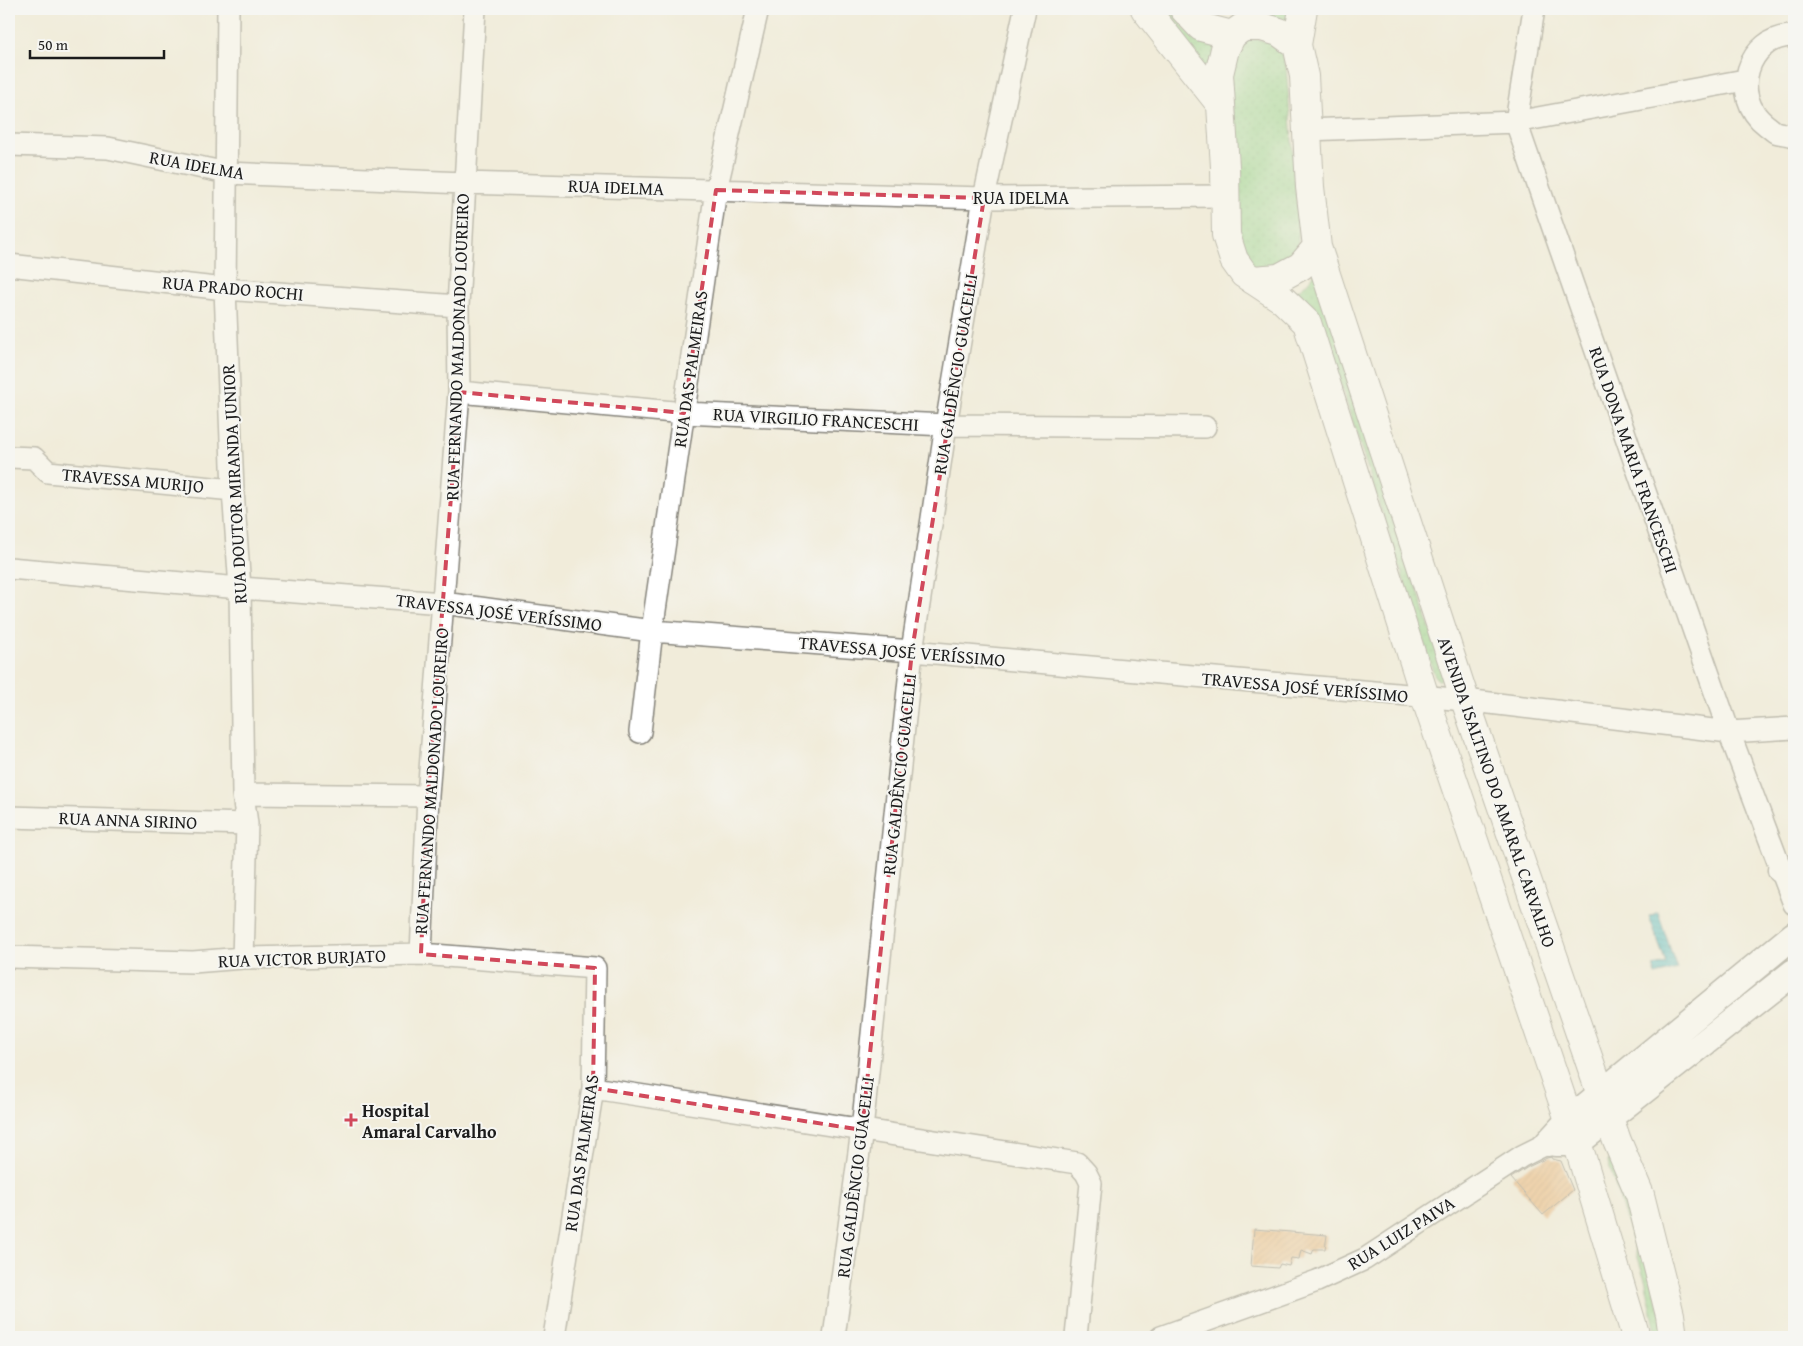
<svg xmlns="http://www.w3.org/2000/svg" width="1803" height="1346" font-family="'Gentium Book Plus',serif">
  <defs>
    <pattern id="grass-dots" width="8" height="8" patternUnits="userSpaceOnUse" patternTransform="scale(1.25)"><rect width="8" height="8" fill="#92d38b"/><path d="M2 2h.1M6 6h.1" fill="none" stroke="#7db577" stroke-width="1.8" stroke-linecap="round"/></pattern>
    <pattern id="water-rules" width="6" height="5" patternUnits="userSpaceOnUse" patternTransform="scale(1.25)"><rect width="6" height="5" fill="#4cbac4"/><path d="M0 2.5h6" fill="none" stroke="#429fa8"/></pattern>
    <pattern id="building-hatch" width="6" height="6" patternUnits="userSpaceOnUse" patternTransform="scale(1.25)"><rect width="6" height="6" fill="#ebb375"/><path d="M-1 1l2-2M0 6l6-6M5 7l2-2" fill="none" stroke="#c99965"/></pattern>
  </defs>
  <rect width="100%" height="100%" fill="#f6f6f2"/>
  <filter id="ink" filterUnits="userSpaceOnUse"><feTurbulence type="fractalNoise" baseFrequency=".02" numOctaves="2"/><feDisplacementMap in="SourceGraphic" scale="10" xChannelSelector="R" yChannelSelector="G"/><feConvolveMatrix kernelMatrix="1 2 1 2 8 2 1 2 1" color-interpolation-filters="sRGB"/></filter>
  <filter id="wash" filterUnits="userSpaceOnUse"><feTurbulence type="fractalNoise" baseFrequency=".0096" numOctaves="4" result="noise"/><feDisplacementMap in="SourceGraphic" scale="20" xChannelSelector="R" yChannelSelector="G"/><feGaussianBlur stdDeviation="1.12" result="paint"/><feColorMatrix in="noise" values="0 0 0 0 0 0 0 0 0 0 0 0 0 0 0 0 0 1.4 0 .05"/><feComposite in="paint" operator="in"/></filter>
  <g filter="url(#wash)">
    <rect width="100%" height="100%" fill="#f1ecda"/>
    <path fill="url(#grass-dots)" stroke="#577854" d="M1157,9H1171C1186,29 1191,43 1218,46L1213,82Z
      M1259,9H1292L1289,30L1255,16Z
      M1245,39C1273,41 1278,38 1286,66L1299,228L1297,250L1286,265C1278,266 1265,271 1258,269C1241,263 1241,242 1239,227L1229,59Z
      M1317,270L1444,673L1442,678L1439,681L1435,677L1324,333L1287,295C1301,291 1309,282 1317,270Z
      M1610,1158L1617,1159L1668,1337H1657L1646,1283L1608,1162Z"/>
    <path fill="url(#water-rules)" stroke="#346b70" d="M1658,912L1677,969L1656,975L1653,966L1666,963L1649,916Z"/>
    <g id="blocks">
      <path fill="url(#building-hatch)" d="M1551,1157L1552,1159L1561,1161L1573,1190L1543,1215L1511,1178L1528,1167L1547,1158Z
        M1254,1229L1327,1235L1325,1249H1314L1312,1254L1301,1250L1299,1259L1291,1258L1289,1266L1280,1264L1278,1268L1251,1266Z"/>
    </g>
  </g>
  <g filter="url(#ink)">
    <use href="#blocks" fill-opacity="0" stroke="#86847b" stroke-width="1"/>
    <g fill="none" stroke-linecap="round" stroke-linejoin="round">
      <g stroke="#86847b" stroke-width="24">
        <path id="minor" d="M228,9L225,289L233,490L240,588L243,794L247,824L243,958
          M1534,9L1516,122L1729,732L1794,904
          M1794,36C1747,35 1729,97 1766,125C1769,127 1772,130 1775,132C1781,134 1788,134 1794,136
          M1307,130L1516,122L1745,80
          M9,145L108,148L227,173L464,183L984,198L1226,196
          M9,265L225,289L458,306
          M459,392L684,413L946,425L1205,427
          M9,457L34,458L48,472L233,490
          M9,568L240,588L443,603L652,631L912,651L1465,700L1729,732L1794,728
          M640,732L652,631L716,190L758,9
          M243,794L428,796
          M9,817L247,824
          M421,954L428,796L459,392L458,306L475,9
          M9,957L193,962L243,958L421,954L595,968L593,1088L554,1337
          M593,1088L1077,1163L1086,1173L1091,1183L1076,1337
          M834,1337L862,1130L912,651L946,425L984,198L1025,9
          M1161,1337L1317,1281L1365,1259L1522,1156L1548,1143"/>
      </g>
      <g stroke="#86847b" stroke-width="29">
        <path id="tertiary" d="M1781,870L1794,878
          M1548,1143L1569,1120L1794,935
          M1556,1143H1577L1794,972"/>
      </g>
      <g stroke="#86847b" stroke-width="30">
        <path id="secondary" d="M1145,9L1221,105
          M1184,9L1201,27L1232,35
          M1297,45L1303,9
          M1253,280L1279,278L1301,266L1317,247
          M1636,1337L1582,1158L1425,697L1307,323L1282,299L1244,274L1234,260L1226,235L1225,167L1219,74L1225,49L1232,35L1243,27H1262L1279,32L1297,45L1304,76L1310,187L1317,247L1465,700L1617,1141L1640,1195L1670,1315L1673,1337"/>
      </g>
      <use href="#minor" stroke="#fff" stroke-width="21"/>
      <use href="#tertiary" stroke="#fff" stroke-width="26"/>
      <use href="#secondary" stroke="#fff" stroke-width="28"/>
    </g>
  </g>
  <path d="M0 0H1803V1346H0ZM716,190L984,198L912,651L862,1130L593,1088L595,968L421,954L428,796L459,392L684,413Z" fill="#f1ecda" fill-opacity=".55" fill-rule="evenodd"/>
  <path fill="none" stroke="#d1495b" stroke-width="4" stroke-dasharray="10 6" stroke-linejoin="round" d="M716,190L984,198L912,651L862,1130L593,1088L595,968L421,954L428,796L459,392L684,413Z"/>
  <path fill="#d1495b" stroke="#f6f6f2" stroke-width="2" d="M348.5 1112.5h5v5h5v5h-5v5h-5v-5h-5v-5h5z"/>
  <g text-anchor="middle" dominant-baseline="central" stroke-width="4" stroke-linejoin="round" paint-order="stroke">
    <g font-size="18" fill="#1c1c1c" stroke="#f6f6f2">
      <text transform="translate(197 165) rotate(10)">RUA IDELMA</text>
      <text transform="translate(616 187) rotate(2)">RUA IDELMA</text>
      <text x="1021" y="197">RUA IDELMA</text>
      <text transform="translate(233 288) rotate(5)">RUA PRADO ROCHI</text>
      <text transform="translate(457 347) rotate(-88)">RUA FERNANDO MALDONADO LOUREIRO</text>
      <text transform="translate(690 369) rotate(-82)">RUA DAS PALMEIRAS</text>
      <text transform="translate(955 374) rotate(-81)">RUA GALDÊNCIO GUACELLI</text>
      <text transform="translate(816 419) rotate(3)">RUA VIRGILIO FRANCESCHI</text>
      <text transform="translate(1634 460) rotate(71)">RUA DONA MARIA FRANCESCHI</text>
      <text transform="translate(133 480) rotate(5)">TRAVESSA MURIJO</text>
      <text transform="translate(234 484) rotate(-93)">RUA DOUTOR MIRANDA JUNIOR</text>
      <text transform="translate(499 612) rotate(7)">TRAVESSA JOSÉ VERÍSSIMO</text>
      <text transform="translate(902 651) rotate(5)">TRAVESSA JOSÉ VERÍSSIMO</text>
      <text transform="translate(1305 687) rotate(5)">TRAVESSA JOSÉ VERÍSSIMO</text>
      <text transform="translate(899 774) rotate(-84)">RUA GALDÊNCIO GUACELLI</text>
      <text transform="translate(431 781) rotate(-86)">RUA FERNANDO MALDONADO LOUREIRO</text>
      <text transform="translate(1497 792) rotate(71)">AVENIDA ISALTINO DO AMARAL CARVALHO</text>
      <text transform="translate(128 820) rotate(2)">RUA ANNA SIRINO</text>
      <text transform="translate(302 958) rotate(-2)">RUA VICTOR BURJATO</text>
      <text transform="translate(581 1153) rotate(-82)">RUA DAS PALMEIRAS</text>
      <text transform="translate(855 1177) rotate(-83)">RUA GALDÊNCIO GUACELLI</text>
      <text transform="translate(1401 1233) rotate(-32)">RUA LUIZ PAIVA</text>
    </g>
    <g font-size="18" font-weight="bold" fill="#1c1c1c" stroke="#f6f6f2" text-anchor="start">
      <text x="362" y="1110">Hospital<tspan x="362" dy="21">Amaral Carvalho</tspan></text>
    </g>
  </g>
  <rect width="1803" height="1346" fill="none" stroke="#f6f6f2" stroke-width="30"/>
  <path d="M30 50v8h134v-8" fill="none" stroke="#1c1c1c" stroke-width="2.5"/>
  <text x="38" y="50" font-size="15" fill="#1c1c1c" stroke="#f6f6f2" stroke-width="4" paint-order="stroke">50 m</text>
</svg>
